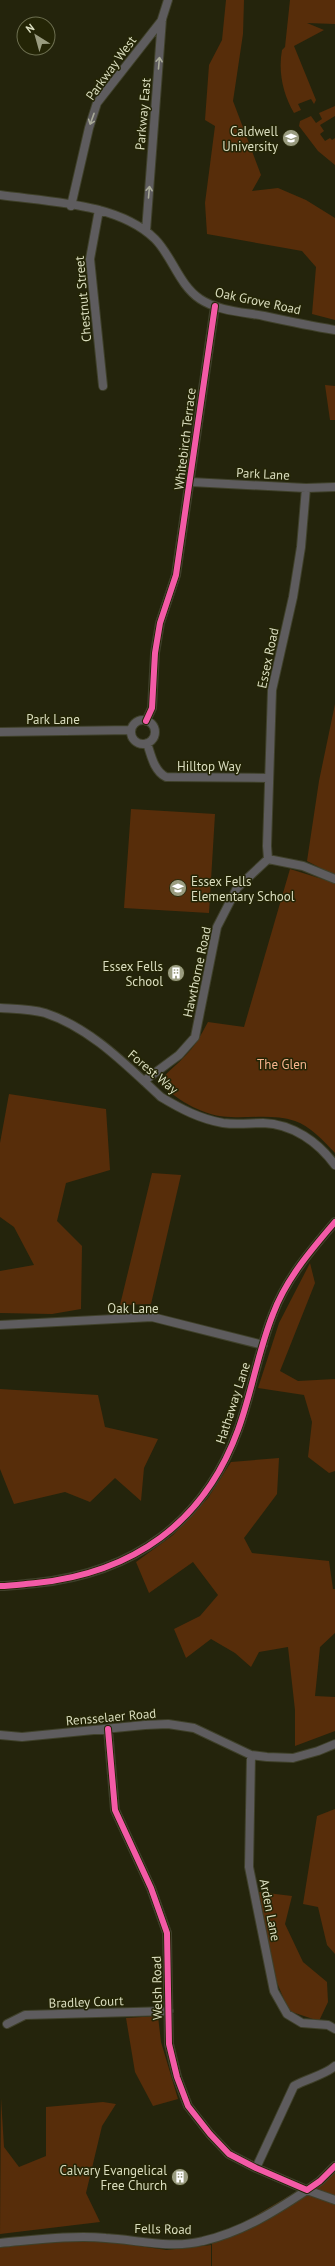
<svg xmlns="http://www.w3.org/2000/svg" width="335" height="2266" font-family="'PT Sans',sans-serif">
  <rect width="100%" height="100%" fill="#24240c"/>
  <path fill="#572d0a" d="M226,0H244L243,34L233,101L261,175L252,191L278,188L306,200L335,218V320L312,314L316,267L302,251L207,234L205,203L215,126L205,120L209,65L222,40Z
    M290,0H335V24L307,23L324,30L294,46L316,100L314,104L311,99L298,104L301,110L294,113C283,94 278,72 282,50L285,47Z
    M335,106V116L320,125L324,131L320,134L325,141L330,138L332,140L335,138V165L318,151L299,126L300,121L311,116L316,123L322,119L319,113Z
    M325,385L335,386V420H330Z
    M335,704V875H334L307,861L319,781Z
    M131,809L215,814L209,913L124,908Z
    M290,869L335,883V1153C324,1141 310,1126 295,1121C274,1114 252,1118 231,1117C205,1117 179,1101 160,1084C166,1071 174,1068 183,1058C194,1048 201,1035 208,1022L244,1027Z
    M9,1094L106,1109L110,1170L66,1183L57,1221L82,1246L81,1309L52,1314L0,1313V1271L34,1265L14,1227L0,1217V1143Z
    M152,1173L181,1175L151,1304L120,1305Z
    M310,1263L315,1283L280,1371L298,1381L335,1379V1471L329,1473L308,1457L312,1422L304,1395L258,1388L279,1323Z
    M0,1389L98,1395L105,1427L158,1439L144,1468L141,1501L115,1478L90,1502L65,1492L14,1504L0,1469Z
    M279,1458L277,1494L244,1538L252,1553L329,1561L333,1589H335V1633L320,1647L315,1696L335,1697V1731L295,1746V1710L288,1647L259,1652L251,1667L235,1653L211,1639L186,1658L174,1629L200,1616L218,1595L193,1562L149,1593L136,1562L173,1535L208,1498L231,1462Z
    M335,1809V1954L327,1945L318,1907L303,1904L317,1816Z
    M259,1892L292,1896L285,1924L303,1962L327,1982L328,2002L319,2021L289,2011L272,1971Z
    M158,2016L161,2042L178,2099L153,2106L135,2072L126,2018Z
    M1,2098L4,2147L19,2167L46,2156V2107L103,2102L116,2104L102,2126L86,2193L100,2222L0,2234Z
    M335,2163V2266H212V2241L328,2173Z
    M75,2240L104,2241L167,2250L211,2245V2266H0V2247Z"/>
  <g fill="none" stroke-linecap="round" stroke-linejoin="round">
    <g stroke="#3f402a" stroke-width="10">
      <path id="minor" d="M0,195C49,202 118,203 155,239C172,256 179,285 200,299C218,311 243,312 264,316C287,321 311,326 335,330
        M71,206L89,128L97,103L162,20
        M99,210L90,259L103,386
        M146,231L162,19L168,0
        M191,482L306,488L335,487
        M131 732a12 12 0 1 1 24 0a12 12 0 1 1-24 0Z
        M146,721L152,708L155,653L160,623L176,575L215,306
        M0,732L131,730
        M147,743C151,755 154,771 166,777L269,778
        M268,859L267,846L272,690L293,597L301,547L306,488
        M0,1008C15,1009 31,1009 45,1013C91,1028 127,1066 161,1097C181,1109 200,1119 223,1123C237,1125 250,1123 263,1123C293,1124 318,1142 335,1165
        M144,1081L179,1055L195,1037L217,927L237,888L268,859L303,866L335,879
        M0,1325L152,1317L263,1345
        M0,1586C12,1586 24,1584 36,1583C133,1573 204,1523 238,1430C252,1392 258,1351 273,1314C286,1279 311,1250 335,1222
        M108,1729L115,1810L151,1888L167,1933L169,2044L177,2077L188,2106L210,2134L229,2154L256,2168L307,2190L320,2181L335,2166
        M0,1735L22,1737L145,1725L168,1724L194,1728L251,1755L267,1757L293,1758L318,1751L335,1744
        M251,1755L249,1867L274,1991L287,2014L302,2023L328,2025L335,2029
        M7,2024L25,2015L169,2011
        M256,2168L294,2086C306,2079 325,2075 335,2066
        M0,2243C35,2240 71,2235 106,2238C138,2240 172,2249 203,2241C242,2232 274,2212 307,2190L335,2200"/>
    </g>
    <use href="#minor" stroke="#5e5c5e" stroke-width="8"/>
    <g stroke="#242506" stroke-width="8">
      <path id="cycleway" d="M146,721L152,708L155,653L160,623L176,575L215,306
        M0,1586C12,1586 24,1584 36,1583C133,1573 204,1523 238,1430C252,1392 258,1351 273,1314C286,1279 311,1250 335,1222
        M108,1729L115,1810L151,1888L167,1933L169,2044L177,2077L188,2106L210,2134L229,2154L256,2168L307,2190L320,2181L335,2166"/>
    </g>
    <use href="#cycleway" stroke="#f35aa7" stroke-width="6"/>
  </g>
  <defs><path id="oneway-shaft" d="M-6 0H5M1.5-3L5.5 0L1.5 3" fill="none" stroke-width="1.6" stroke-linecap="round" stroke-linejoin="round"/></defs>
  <g stroke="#a8a998">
    <use href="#oneway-shaft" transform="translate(159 63) rotate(-85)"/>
    <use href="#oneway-shaft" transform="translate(92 119) rotate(110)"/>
    <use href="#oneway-shaft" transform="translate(149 192) rotate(-85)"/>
  </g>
  <defs>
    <g id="university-disc" transform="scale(0.9)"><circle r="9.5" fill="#9a9c80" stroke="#242506"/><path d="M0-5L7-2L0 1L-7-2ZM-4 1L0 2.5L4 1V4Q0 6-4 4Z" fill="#fff"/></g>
    <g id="school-disc" transform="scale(0.9)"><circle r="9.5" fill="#9a9c80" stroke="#242506"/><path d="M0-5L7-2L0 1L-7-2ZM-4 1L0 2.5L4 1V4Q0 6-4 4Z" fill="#fff"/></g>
    <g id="building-disc" transform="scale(0.9)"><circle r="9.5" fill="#9a9c80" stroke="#242506"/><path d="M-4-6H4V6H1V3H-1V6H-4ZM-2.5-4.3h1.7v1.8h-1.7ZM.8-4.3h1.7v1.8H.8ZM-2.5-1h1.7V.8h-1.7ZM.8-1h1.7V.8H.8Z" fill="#fff"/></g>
  </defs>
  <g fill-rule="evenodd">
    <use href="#university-disc" x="291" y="138"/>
    <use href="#school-disc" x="178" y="888"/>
    <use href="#building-disc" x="176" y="973"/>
    <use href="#building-disc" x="180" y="2177"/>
  </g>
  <g text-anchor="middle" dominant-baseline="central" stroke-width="3" stroke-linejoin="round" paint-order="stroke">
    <g font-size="13" fill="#daddbf" stroke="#242506">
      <text transform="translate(111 68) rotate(-54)">Parkway West</text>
      <text transform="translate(143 114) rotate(-85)">Parkway East</text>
      <text transform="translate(83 299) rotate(-95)">Chestnut Street</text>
      <text transform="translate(258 301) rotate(12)">Oak Grove Road</text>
      <text transform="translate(185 439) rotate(-83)">Whitebirch Terrace</text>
      <text transform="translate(263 474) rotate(3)">Park Lane</text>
      <text transform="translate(268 658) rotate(-78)">Essex Road</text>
      <text x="53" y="719">Park Lane</text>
      <text x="209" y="766">Hilltop Way</text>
      <text transform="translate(197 972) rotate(-78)">Hawthorne Road</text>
      <text transform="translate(153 1072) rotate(40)">Forest Way</text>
      <text x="133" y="1308">Oak Lane</text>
      <text transform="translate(233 1403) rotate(-72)">Hathaway Lane</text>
      <text transform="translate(111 1717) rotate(-5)">Rensselaer Road</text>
      <text transform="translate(270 1910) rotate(79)">Arden Lane</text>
      <text transform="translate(157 1988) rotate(-91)">Welsh Road</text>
      <text transform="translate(86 2002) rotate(-2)">Bradley Court</text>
      <text transform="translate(163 2229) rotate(1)">Fells Road</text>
    </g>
    <g font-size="13" fill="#daddbf" stroke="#242506" text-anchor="end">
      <text x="278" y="131">Caldwell<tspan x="278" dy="15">University</tspan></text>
      <text x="191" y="881" text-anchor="start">Essex Fells<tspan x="191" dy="15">Elementary School</tspan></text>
      <text x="163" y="966">Essex Fells<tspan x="163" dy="15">School</tspan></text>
      <text x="167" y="2170">Calvary Evangelical<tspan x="167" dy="15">Free Church</tspan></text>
    </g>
    <g font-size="13" fill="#f7b48d" stroke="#242506">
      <text x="282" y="1064">The Glen</text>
    </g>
  </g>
  <g transform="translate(36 36) rotate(323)"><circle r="19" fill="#242506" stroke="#6d6f50"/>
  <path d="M0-3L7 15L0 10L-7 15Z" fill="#9a9c80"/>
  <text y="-6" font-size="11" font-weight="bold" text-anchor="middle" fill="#daddbf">N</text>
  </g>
</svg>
